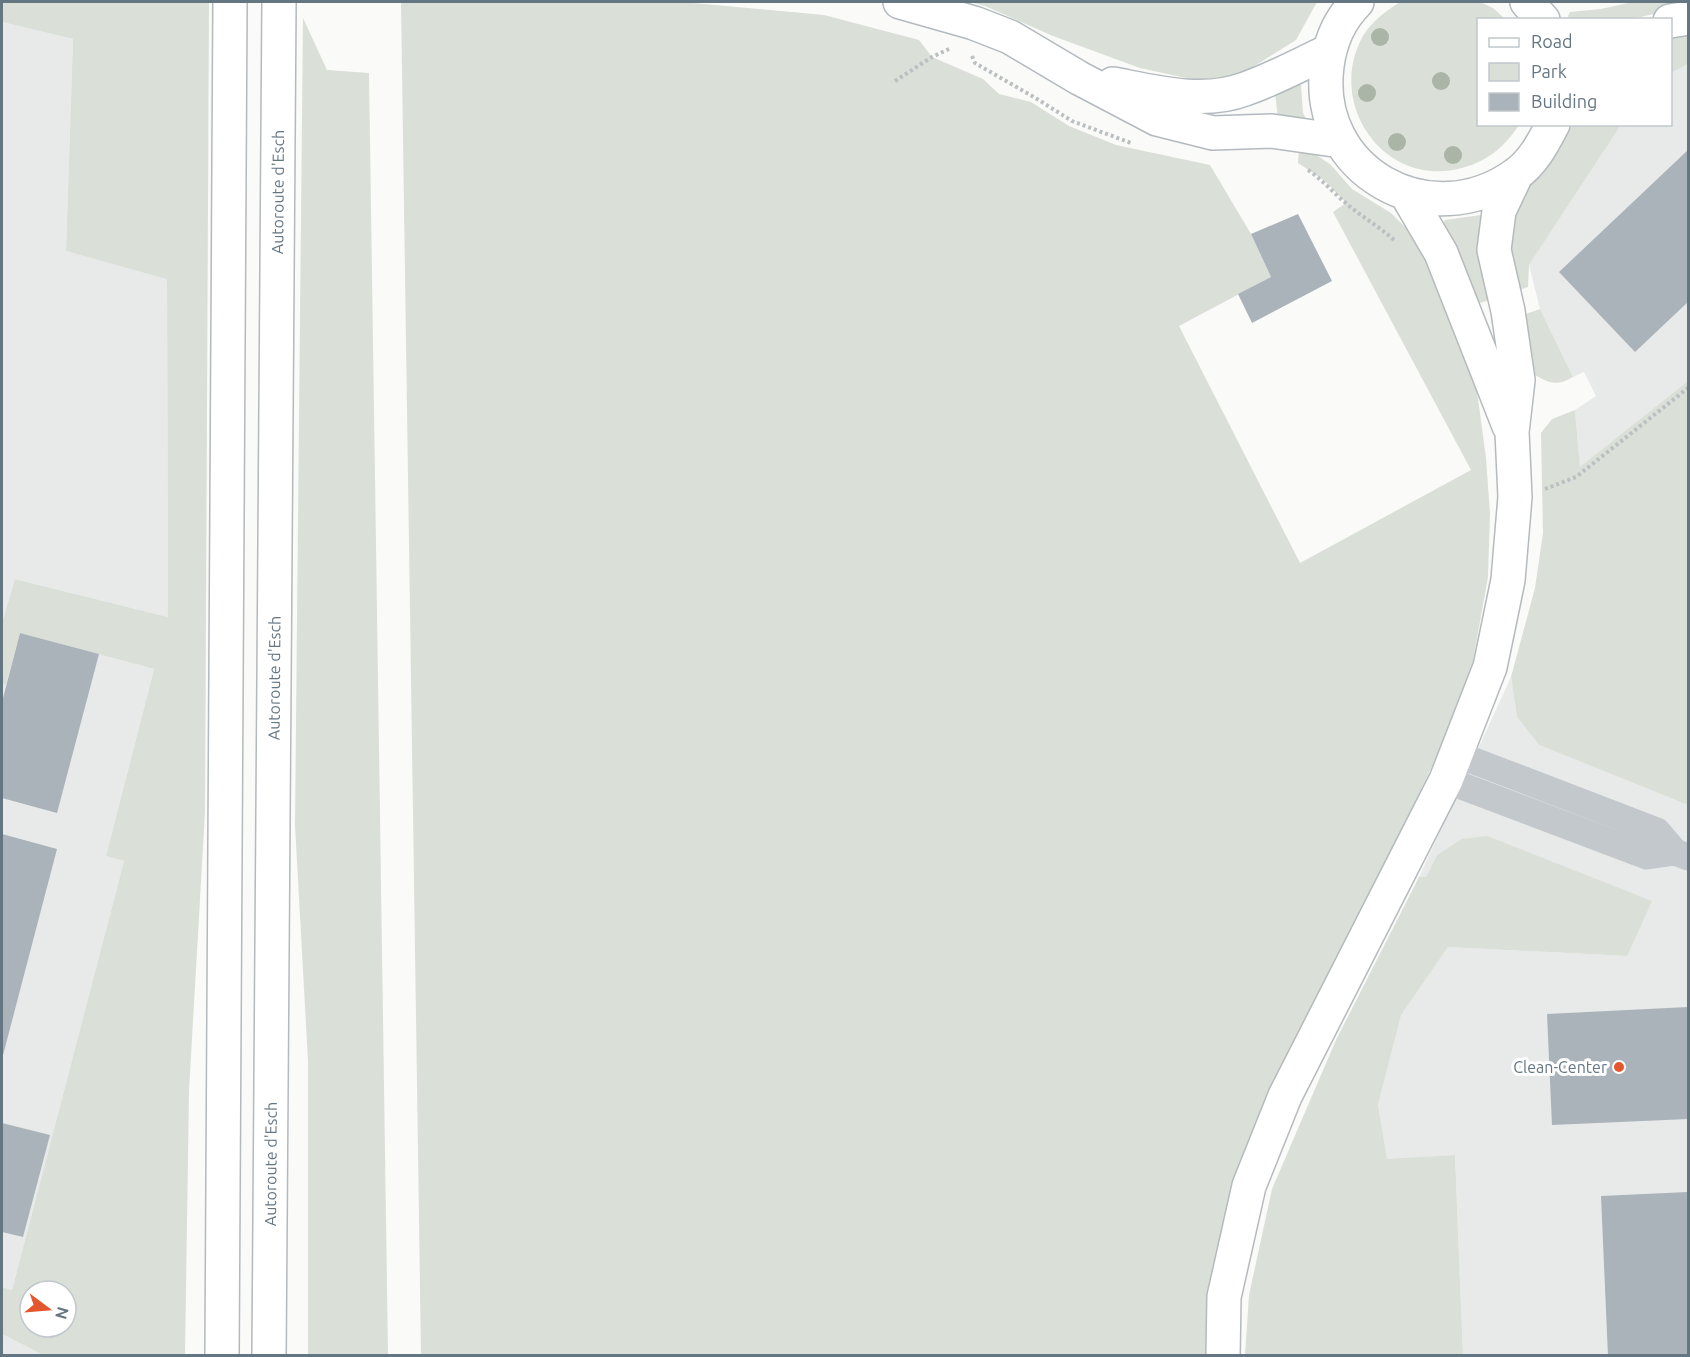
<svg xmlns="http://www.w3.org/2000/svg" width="1690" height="1357" font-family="Ubuntu,sans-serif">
  <rect width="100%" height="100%" fill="#fafaf8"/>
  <path fill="#e8e9e9" d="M2,22L73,39L66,251L167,278L168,617L15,579L2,623Z
    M1688,64V381L1580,468L1575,410L1596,396L1584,372L1573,377L1540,309L1529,265L1621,125L1670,124L1671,73Z
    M20,633L154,669L106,856L124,861L12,1290L2,1287V684L6,685Z
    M1511,677L1517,717L1539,745L1688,805V1355H1463L1455,1155L1387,1160L1378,1105L1401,1014L1448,947L1627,956L1437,855L1426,877H1419Z
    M2,1334L31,1349L43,1355H2Z"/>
  <path fill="#dadfd7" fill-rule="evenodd" d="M2,2H209L205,812L189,1091L185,1355H43L2,1334V1287L12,1290L124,861L106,856L154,669L20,633L6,685L2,684V623L15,579L168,617L167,279L66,251L73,39L2,22ZM30,1291H66V1327H30Z
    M401,2H682L824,15L919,40L932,57L983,79L999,94L1031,102L1069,126L1116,145L1210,165L1251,234L1271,277L1179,326L1300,563L1471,470L1333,212L1346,203L1325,181L1298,163L1299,148L1308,149L1331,165L1352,189L1391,213L1411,233L1427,257L1476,384L1486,458L1490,513L1488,577L1472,666L1442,745L1413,807L1271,1087L1208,1355H421Z
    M970,2H1317L1296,40L1240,75L1195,80L1140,68L1053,36L985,6Z
    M1400,2H1480L1493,8L1505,19L1478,20V124L1519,125C1504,148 1485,163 1458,169C1382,186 1326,102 1363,36C1372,21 1386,11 1400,2Z
    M1633,2H1673L1675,9L1632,19H1569L1568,16L1570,12L1601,9Z
    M303,18L327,70L369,73L388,1355H308V1061L295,825Z
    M1688,31V64L1671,73L1670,33Z
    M1297,82L1301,85L1303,113L1306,119L1301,124L1278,119L1275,92Z
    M1571,125H1621L1529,265L1528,287L1513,292L1507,222L1525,190L1544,173L1561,147Z
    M1481,215L1487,219L1494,299L1476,304L1441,227L1445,220Z
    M1540,309L1573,377C1558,386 1550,384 1535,375L1526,314Z
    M1688,381V805L1539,745L1517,717L1511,677L1535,588L1543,533L1541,433L1552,419L1575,410L1580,467Z
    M1487,836L1652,901L1627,956L1448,947L1401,1015L1378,1105L1387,1159L1455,1155L1463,1355H1245L1249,1295L1272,1189L1336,1040L1419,877H1426L1437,855L1462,839Z"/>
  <path fill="#aab3b9" d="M1688,150V302L1635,352L1559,272Z
    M1298,214L1332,281L1252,323L1238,294L1271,277L1251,234Z
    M20,633L99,654L57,813L2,798V702Z
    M2,834L57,849L2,1059Z
    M1688,1007V1119L1552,1125L1547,1014Z
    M2,1123L50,1135L23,1237L2,1232Z
    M1688,1192V1356H1608L1601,1196Z"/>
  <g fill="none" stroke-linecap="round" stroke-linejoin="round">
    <g stroke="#b3babf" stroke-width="36">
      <path id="secondary" d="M900,2L974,23L1010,37L1079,78L1157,119L1213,133L1272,131L1341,141
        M1670,21L1688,18
        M1113,84C1155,92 1203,105 1245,89C1274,79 1301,64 1329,51"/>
    </g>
    <g stroke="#b5babe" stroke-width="36">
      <path id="primary" d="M1357,2C1340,19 1330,42 1327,66C1313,172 1430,236 1515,175C1533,163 1543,143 1553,124
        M1527,2L1543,20
        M1407,195L1441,253L1509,426
        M1223,1356L1224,1297L1249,1186L1285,1096L1446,780L1490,667L1508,580L1515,497L1512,432L1518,380L1508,311L1494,250L1499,211L1516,175"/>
    </g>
    <g stroke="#b4b9bd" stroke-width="36">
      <g id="highway">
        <path d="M222,1356L230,2"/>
        <path id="s1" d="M269,1356L279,2"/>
      </g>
    </g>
    <path stroke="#bbbfc2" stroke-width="4" stroke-dasharray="3 3" stroke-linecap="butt" d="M972,56L975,63L1034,97L1072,121L1131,143
      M895,81L932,57L949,49
      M1308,170C1323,180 1333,193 1347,204C1362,217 1380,227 1395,241
      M1545,489L1576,477L1688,388"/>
    <path stroke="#c3c8cc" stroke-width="27" d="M1456,754L1657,831L1675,852
      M1446,780L1647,856L1675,852L1688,857"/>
    <use href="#secondary" stroke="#fff" stroke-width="33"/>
    <use href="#primary" stroke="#fff" stroke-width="33"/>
    <use href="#highway" stroke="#fff" stroke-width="33"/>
  </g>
  <g fill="#aab4a7">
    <circle cx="1380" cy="37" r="9"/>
    <circle cx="1441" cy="81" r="9"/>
    <circle cx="1367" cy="93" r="9"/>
    <circle cx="1397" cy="142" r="9"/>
    <circle cx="1453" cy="155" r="9"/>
  </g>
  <circle fill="#e4572e" stroke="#fff" stroke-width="2" cx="1619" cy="1067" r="6"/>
  <g text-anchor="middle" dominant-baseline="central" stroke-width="6" stroke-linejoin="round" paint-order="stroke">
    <g font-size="16" fill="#657683" stroke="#fff">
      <text stroke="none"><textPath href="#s1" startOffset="1164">Autoroute d'Esch</textPath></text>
      <text stroke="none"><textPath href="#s1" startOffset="678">Autoroute d'Esch</textPath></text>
      <text stroke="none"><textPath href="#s1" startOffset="192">Autoroute d'Esch</textPath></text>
    </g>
    <g font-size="16" fill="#657683" stroke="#fff" text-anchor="end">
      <text x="1607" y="1067">Clean-Center</text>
    </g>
  </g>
  <rect width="1690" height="1357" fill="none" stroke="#657683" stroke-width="6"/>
  <rect x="1477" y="18" width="195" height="108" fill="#ffffff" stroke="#c1c8cd" stroke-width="1.5"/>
  <rect x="1489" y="38" width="30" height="9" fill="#ffffff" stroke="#c1c8cd" stroke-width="1.5"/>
  <text x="1531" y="48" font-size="18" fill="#657683">Road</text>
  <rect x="1489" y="63" width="30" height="18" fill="#dadfd7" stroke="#c1c8cd" stroke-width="1.5"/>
  <text x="1531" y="78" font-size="18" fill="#657683">Park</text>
  <rect x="1489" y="93" width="30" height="18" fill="#aab3b9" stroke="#c1c8cd" stroke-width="1.5"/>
  <text x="1531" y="108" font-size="18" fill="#657683">Building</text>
  <g transform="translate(48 1309) rotate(106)"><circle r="28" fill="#ffffff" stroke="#c1c8cd" stroke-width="1.5"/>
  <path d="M0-4.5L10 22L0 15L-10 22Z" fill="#e4572e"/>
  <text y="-9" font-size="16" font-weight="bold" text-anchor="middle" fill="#657683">N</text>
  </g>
</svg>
